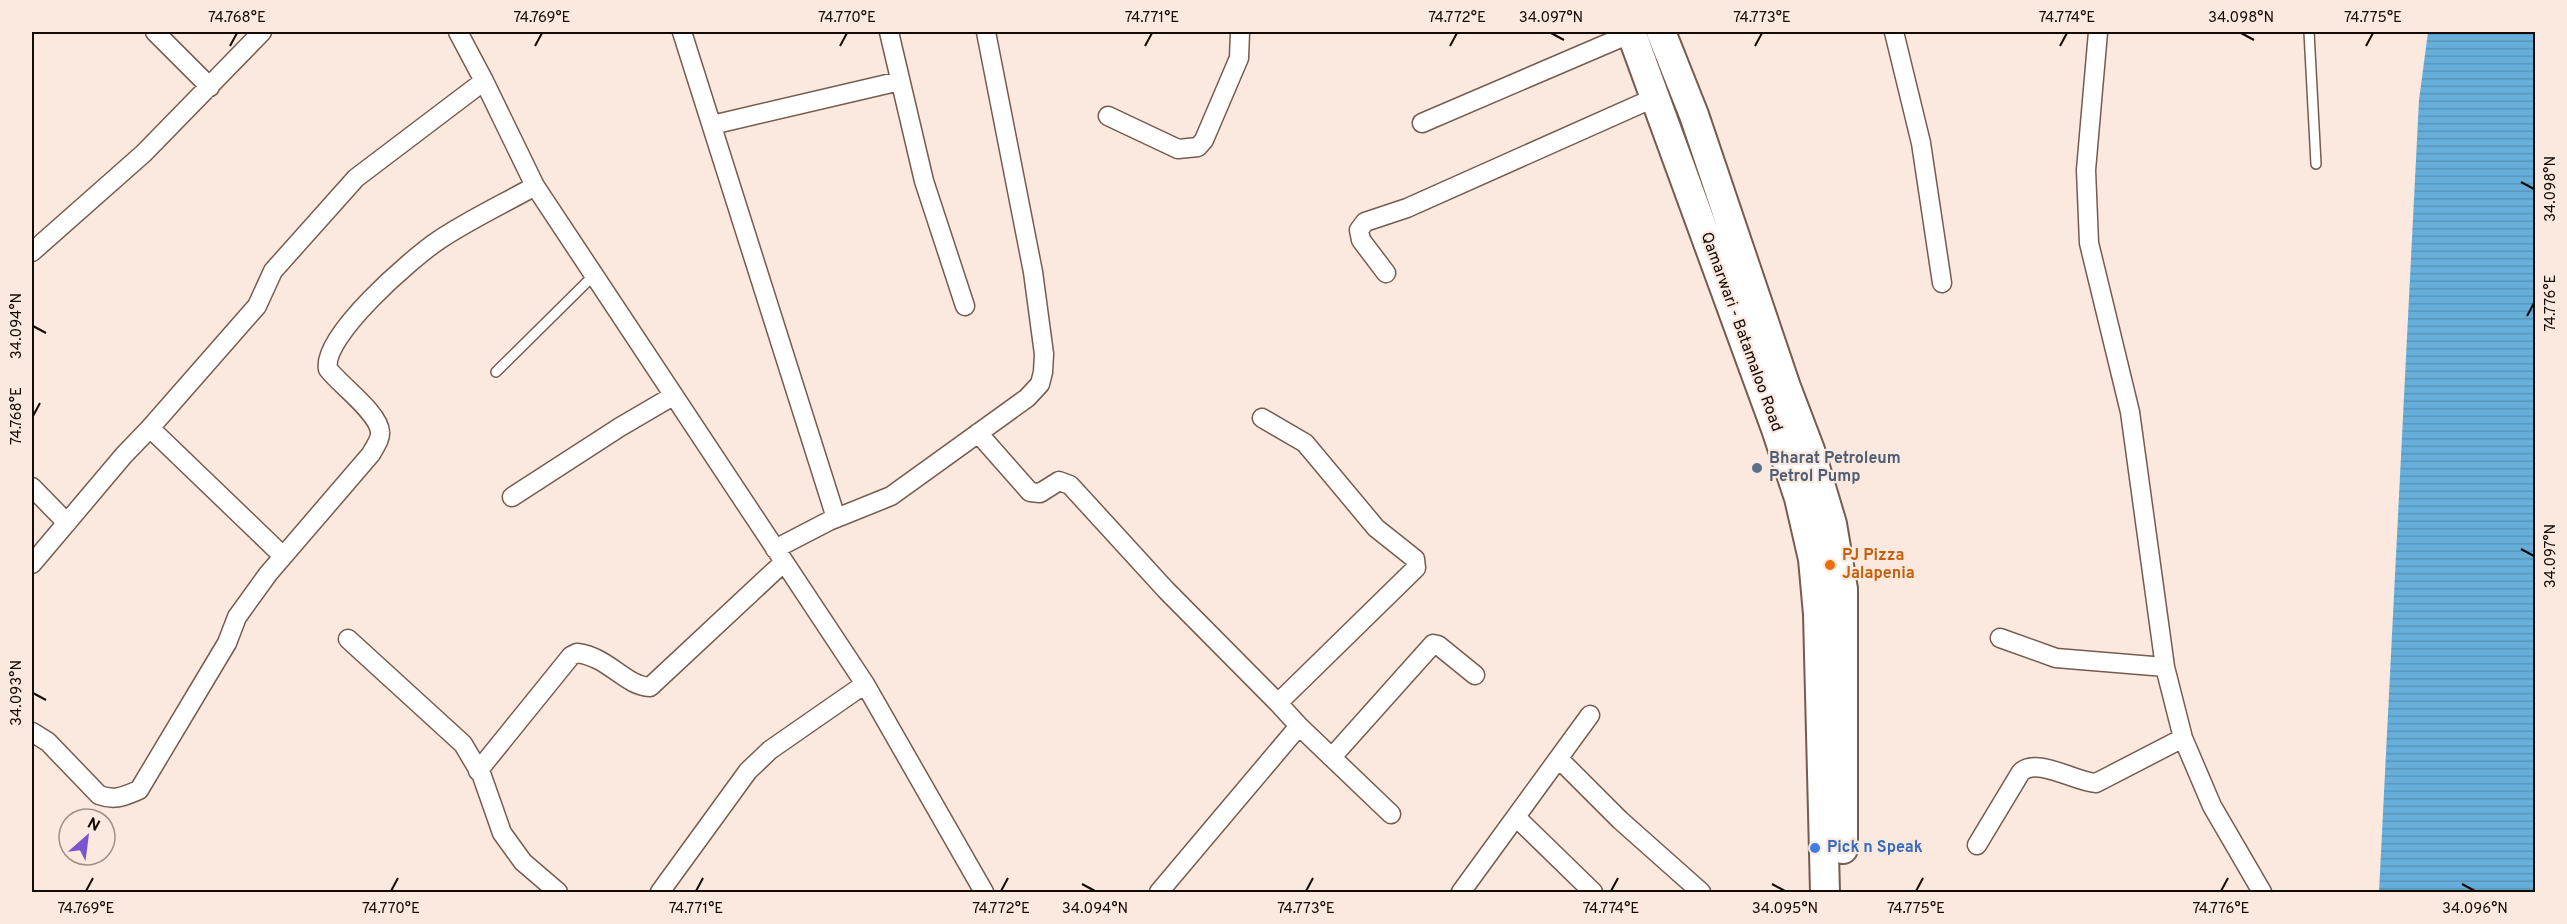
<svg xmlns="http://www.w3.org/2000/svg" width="2567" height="924" font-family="Overpass,sans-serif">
  <defs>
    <pattern id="water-rules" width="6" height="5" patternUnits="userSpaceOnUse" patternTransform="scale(1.5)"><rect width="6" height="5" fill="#67afdb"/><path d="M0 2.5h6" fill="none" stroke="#5895ba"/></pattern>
  </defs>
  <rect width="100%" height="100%" fill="#fbe8df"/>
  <path fill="url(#water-rules)" d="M2428,32H2535V892H2379L2419,100Z"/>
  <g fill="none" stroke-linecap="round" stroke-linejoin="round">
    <g stroke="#765c4e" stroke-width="12">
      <path id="service" d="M2309,32L2316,164
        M496,372L594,275"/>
    </g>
    <g stroke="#765c4e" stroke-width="21">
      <path id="minor" d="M155,32L210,87
        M458,32L484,81L535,186L865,684L984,892
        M682,32L836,518
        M889,32L924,181L965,306
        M1894,32L1921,143L1942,283
        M2098,32L2086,170L2089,243L2130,412L2165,667L2183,738L2212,806L2262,892
        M1108,116L1178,149L1198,147L1204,140L1239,58L1240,32
        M1422,123L1632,33
        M712,125L900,81
        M32,252L144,153L262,32
        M1386,273L1361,240L1359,230L1365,222L1407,208L1656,97
        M150,428L257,306L273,271L356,178L484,81
        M978,433L1030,492L1040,493L1059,481L1070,485L1166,590L1278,703
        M32,487L67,523
        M512,497L620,427L673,396
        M775,549L829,521L891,496L1027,398L1040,384L1043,372L1044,354L1033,272L986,32
        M32,564L124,455L150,428L283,556
        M2000,638L2056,658L2165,667
        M348,639L463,744L482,776L502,833L523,862L558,892
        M1299,726L1391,814
        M32,732L48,742L99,795C115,801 124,796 139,790L227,643L237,617L268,574L371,454C374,448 381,439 380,432C379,413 340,385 328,369C321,337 412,258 439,240C469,220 503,204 535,186
        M1332,757L1433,644L1438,645L1475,675
        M1559,759L1620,820L1701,892
        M478,771L571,656L577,653C609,657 625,686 650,687L784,562
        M1516,817L1593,892
        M1977,845L2021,772C2038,757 2075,782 2096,783L2183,738
        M660,892L748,771L770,750L865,684
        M1159,892L1299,726L1278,703L1416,568L1415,559L1376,528L1305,443L1262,418
        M1461,892L1590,715"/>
    </g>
    <g stroke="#765c4e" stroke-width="32">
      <path id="primary" d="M1631,32L1776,429L1799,498L1813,559L1818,614L1825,892
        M1661,32L1694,115L1786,387L1810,450L1832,524L1843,589V849"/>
    </g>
    <use href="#service" stroke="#fff" stroke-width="9"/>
    <use href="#minor" stroke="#fff" stroke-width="18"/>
    <use href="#primary" stroke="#fff" stroke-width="28"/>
  </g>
  <path fill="none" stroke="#140a05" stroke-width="2" d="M1551,33L1564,40M2241,33L2254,40M230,46L237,33M535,46L542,33M840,46L847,33M1145,46L1152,33M1450,46L1457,33M1755,46L1762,33M2060,46L2067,33M2366,46L2373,33M2521,182L2534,189M2527,316L2534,303M33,326L46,333M33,416L40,403M2521,549L2534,556M33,693L46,700M1082,884L1095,891M1772,884L1785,891M2462,884L2475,891M86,891L93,878M391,891L398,878M696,891L703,878M1001,891L1008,878M1306,891L1313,878M1611,891L1618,878M1916,891L1923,878M2221,891L2228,878"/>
  <circle fill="#5c6f8a" stroke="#fbe8df" stroke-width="2" cx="1757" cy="468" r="6"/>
  <circle fill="#e8710a" stroke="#fbe8df" stroke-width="2" cx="1830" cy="565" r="6"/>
  <circle fill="#3f7fe0" stroke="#fbe8df" stroke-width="2" cx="1815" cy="848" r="6"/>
  <g text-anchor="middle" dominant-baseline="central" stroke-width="4.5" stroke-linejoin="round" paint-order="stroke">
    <g font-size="16" fill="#140a05" stroke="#fbe8df">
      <text transform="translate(1741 332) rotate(70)">Qamarwari - Batamaloo Road</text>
    </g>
    <g font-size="16" font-weight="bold" fill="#4e5e75" stroke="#fbe8df" text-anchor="start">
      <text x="1769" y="459">Bharat Petroleum<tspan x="1769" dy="18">Petrol Pump</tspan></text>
    </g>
    <g font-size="16" font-weight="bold" fill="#c56008" stroke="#fbe8df" text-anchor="start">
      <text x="1842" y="556">PJ Pizza<tspan x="1842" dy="18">Jalapenia</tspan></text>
    </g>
    <g font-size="16" font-weight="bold" fill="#366cbe" stroke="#fbe8df" text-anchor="start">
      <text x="1827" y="848">Pick n Speak</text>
    </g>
  </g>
  <rect width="2567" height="924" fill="none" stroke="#fbe8df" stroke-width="66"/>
  <g transform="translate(87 837) rotate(28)"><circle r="28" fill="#fbe8df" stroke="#9f8f88" stroke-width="1.5"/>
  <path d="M0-4.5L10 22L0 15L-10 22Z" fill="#7955cf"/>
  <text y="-9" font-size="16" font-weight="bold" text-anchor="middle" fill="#140a05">N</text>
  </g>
  <rect x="33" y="33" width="2501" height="858" fill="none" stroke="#140a05" stroke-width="2"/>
  <g font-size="15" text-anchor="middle" fill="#140a05">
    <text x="237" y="22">74.768°E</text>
    <text x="542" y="22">74.769°E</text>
    <text x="847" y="22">74.770°E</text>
    <text x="1152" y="22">74.771°E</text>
    <text x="1457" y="22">74.772°E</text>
    <text x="1551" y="22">34.097°N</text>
    <text x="1762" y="22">74.773°E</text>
    <text x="2067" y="22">74.774°E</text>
    <text x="2241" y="22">34.098°N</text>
    <text x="2373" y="22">74.775°E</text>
    <text transform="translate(2550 189) rotate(-90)" y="5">34.098°N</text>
    <text transform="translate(2550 303) rotate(-90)" y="5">74.776°E</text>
    <text transform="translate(16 326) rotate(-90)" y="5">34.094°N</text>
    <text transform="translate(16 416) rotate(-90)" y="5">74.768°E</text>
    <text transform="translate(2550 556) rotate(-90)" y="5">34.097°N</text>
    <text transform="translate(16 693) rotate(-90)" y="5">34.093°N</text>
    <text x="86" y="913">74.769°E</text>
    <text x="391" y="913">74.770°E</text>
    <text x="696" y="913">74.771°E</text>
    <text x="1001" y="913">74.772°E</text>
    <text x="1095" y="913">34.094°N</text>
    <text x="1306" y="913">74.773°E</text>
    <text x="1611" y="913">74.774°E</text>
    <text x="1785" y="913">34.095°N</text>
    <text x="1916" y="913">74.775°E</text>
    <text x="2221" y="913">74.776°E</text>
    <text x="2475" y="913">34.096°N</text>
  </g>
</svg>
